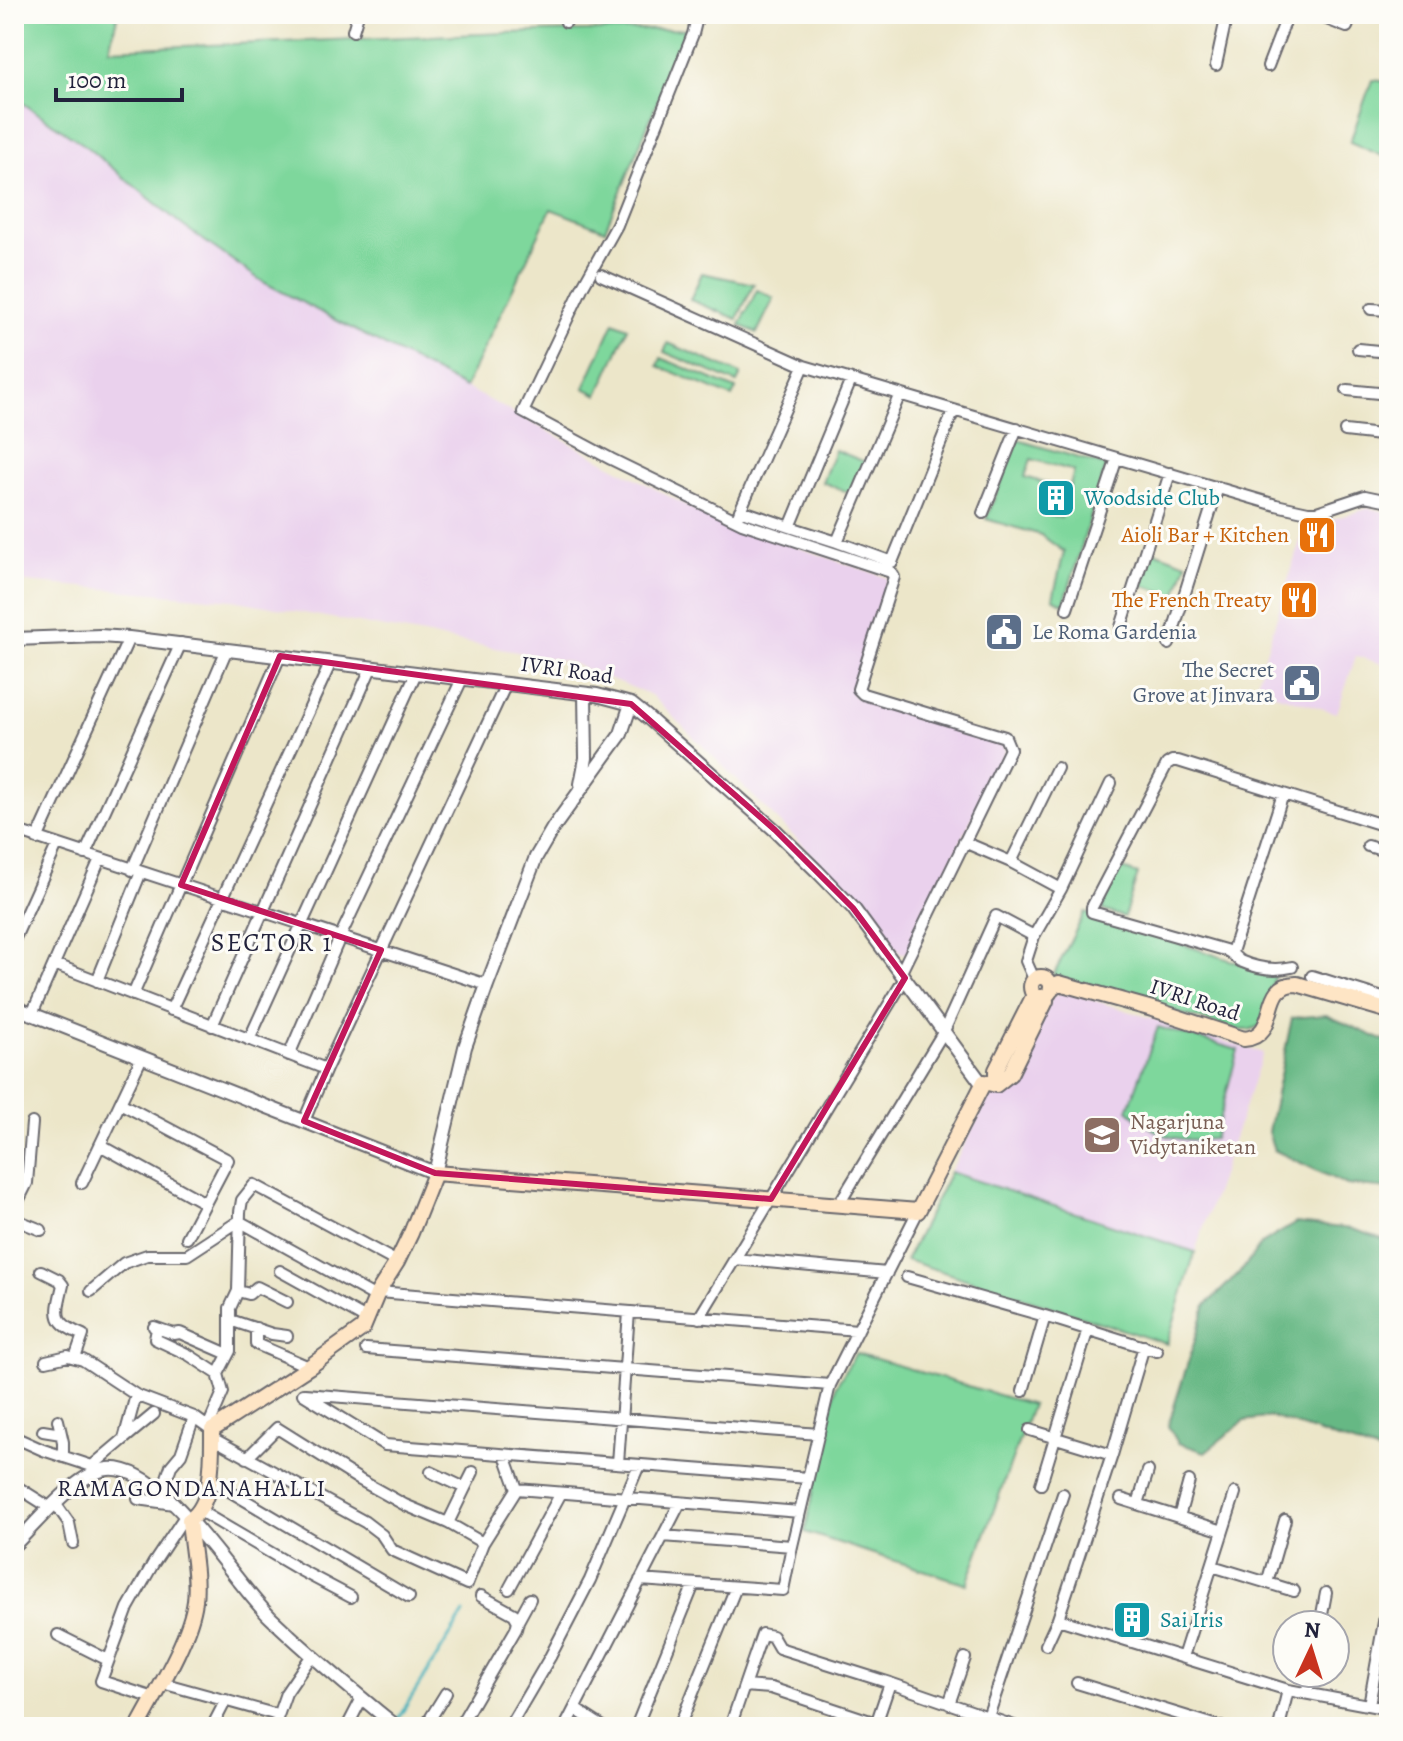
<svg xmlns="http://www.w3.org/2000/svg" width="1403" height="1741" font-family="Alegreya,serif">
  <rect width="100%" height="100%" fill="#fdfcf7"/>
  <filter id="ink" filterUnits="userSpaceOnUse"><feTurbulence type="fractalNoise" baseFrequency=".0125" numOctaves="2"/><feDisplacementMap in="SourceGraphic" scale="16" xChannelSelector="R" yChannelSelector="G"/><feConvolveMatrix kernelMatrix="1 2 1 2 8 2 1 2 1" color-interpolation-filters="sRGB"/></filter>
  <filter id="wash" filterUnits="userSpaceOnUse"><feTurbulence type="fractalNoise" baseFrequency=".006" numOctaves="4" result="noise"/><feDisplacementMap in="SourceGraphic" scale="32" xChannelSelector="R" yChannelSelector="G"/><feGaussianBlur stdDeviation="1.8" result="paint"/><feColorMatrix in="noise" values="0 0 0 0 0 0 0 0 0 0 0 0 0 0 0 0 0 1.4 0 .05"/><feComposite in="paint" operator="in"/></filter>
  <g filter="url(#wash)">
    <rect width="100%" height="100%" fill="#ece6c9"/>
    <path fill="#ead1ed" d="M14,97L83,144L181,224L263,282L516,414L706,516L888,578L852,690L854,696L1002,743L1005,750L907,953H900L834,876L651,695L566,661L233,600L14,581Z
      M1369,508L1389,513V666L1356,656L1337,713L1255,688L1304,528Z
      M1064,991L1263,1053L1195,1252L950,1172L989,1097L1008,1089L1053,996Z"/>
    <path fill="#7ed79c" stroke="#507c6c" stroke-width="2" fill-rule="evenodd" d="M14,14H118L109,49L535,32L687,29L605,230L551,209L465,388L263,282L182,225L83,144L14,97Z
      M1372,80L1389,82V159L1350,142Z
      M702,273L754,284L737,319L690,300Z
      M757,290L774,298L757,333L740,325Z
      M614,322L628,328L598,395L584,388Z
      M668,343L741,374L737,383L664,352Z
      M661,358L736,389L732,397L658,366Z
      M1018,440L1106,466L1064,604L1053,598L1064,552L1041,535L986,519ZM1031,459L1074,471L1061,518L1041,513L1049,484L1025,477Z
      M835,450L868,463L855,495L822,482Z
      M1154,551L1187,563L1176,596L1142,585Z
      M1116,867L1138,874L1124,917L1102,910Z
      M1085,912L1275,975L1260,1026L1249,1030H1239L1052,978Z
      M1158,1027L1238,1050L1214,1139C1175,1142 1156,1137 1128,1110Z
      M950,1172L1195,1252L1167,1344L906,1260Z
      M856,1353L1032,1405L967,1584L805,1532L836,1386Z"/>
    <path fill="#66b884" stroke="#446d60" stroke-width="2" d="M1326,1015L1389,1043V1189L1347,1185L1274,1150L1268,1132L1292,1018Z
      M1296,1223L1352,1229L1389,1241V1456L1272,1417L1244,1421L1205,1452L1178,1443L1168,1426L1206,1305L1243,1269L1261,1244Z"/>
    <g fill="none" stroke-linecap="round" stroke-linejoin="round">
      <path stroke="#42b1bc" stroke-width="3" d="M396,1722L464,1613"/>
    </g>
  </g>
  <g filter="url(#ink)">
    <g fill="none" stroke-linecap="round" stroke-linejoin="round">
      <g stroke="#69676d" stroke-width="14">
        <path id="minor" d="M698,14L693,34L617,225L583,286L523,412L611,459L742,523L891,572L894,577L858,689L863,694L1005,737L1010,749L901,972
          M1314,14L1347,27L1352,14
          M624,19L626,14
          M566,22L570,14
          M353,31L358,14
          M1216,65L1227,14
          M1268,66L1288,14
          M601,275L804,366L1276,505L1308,512H1317L1365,496L1389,501
          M1371,309L1389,310
          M1358,349L1389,352
          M851,380L790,527L837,542L892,562L954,410
          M1347,390L1389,394
          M1345,431L1389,436
          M740,510L790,527
          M983,513L1017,428
          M736,520L804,366
          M837,542L900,394
          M1067,609L1117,458
          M1121,627L1170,473
          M1169,644L1218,487
          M14,830L487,985
          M37,839L129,638
          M964,842L1011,862L1061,889
          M1368,846L1389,852
          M1385,851L1389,835
          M85,854L181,643
          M1011,862L1057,768
          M132,870L227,649
          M14,940L57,845
          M1232,952L1283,794
          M54,964L326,1069
          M1292,967C1275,971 1256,968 1240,961C1234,957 1232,952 1225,950L1092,912V907L1167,764L1172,761H1178L1389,827
          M1312,976L1389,1000
          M1034,979L1026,961L1034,936L1061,889L1111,783
          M97,981L141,872
          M133,995L280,656
          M171,1010L331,662
          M32,1014L100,859
          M212,1026L371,668
          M249,1040L416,673
          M289,1055L340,937L462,679
          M120,1103L228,1160L187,1238
          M304,1121L326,1069L506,684
          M100,1145L205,1203
          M82,1183L142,1057
          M839,1204L944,1031L996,916L1034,936
          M14,1209L27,1183L32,1123
          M14,1219L41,1230
          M239,1221L376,1297
          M735,1259L887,1273
          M41,1271L59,1280L63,1285C56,1315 52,1322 83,1335L75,1358
          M280,1271L368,1320
          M907,1277L1045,1316L1157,1351
          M91,1291L124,1263L147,1255H187L239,1221
          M238,1291L249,1294L257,1287L287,1302
          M378,1292L858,1330
          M699,1318L905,978
          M230,1320L272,1334L287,1336
          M154,1327L174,1334L180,1333L228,1354
          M256,1328V1344L309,1367
          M157,1329L155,1339L189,1355L218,1374
          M366,1349L830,1385
          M46,1361L68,1356L83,1360L136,1395
          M1023,1391L1045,1316
          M303,1394L385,1445L808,1478
          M305,1394L819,1434
          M58,1420L63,1442V1457
          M208,1427L223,1392L218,1374L230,1351V1308L238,1291L240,1212L242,1200L254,1185L397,1262
          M1030,1430L1112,1455L1058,1619L1046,1645
          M43,1431L61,1434
          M14,1437L43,1450L95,1467
          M125,1438L154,1414
          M212,1438L365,1522L382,1535L392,1550L467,1584L483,1543L517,1489
          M505,1455L517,1489L800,1512
          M1112,1455L1144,1346
          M247,1458L277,1428L360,1480L405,1505L448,1523L483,1543
          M618,1463L629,1312
          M92,1466L124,1439L136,1395L194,1417
          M431,1472L465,1488L448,1523
          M209,1479L409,1597
          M1041,1484L1088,1329
          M14,1485L49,1507
          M465,1488L473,1472
          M162,1492L171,1466L181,1454L194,1417L212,1430
          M138,1499L174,1504
          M1121,1499L1223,1531
          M55,1503L69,1523L73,1543
          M1138,1504L1148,1471
          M198,1510L300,1570L351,1597
          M1179,1517L1189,1481
          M663,1536L792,1546L830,1385L918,1211
          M1212,1566L1294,1591
          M640,1580L783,1590L792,1546
          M1267,1583L1285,1520
          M509,1589L561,1493
          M1058,1619L1288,1690
          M518,1621L530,1599
          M1320,1625L1326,1593
          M58,1635L108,1660
          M1183,1657L1235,1493
          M162,1683L278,1715
          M1077,1683L1221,1727
          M744,1686L771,1688L876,1723
          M1307,1693L1311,1673
          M154,1698L101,1681L128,1608L153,1564L185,1516
          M949,1704L965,1658
          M1369,1705L1389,1594
          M575,1709L603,1727
          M988,1717L1063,1494
          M212,1727L226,1700
          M274,1727L286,1693L312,1655
          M347,1727L362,1698
          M425,1727L446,1693
          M459,1727L516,1629L518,1621L514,1614L481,1596
          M509,1727L550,1657L590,1580L639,1465
          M565,1727L680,1503
          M636,1727L694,1584
          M679,1727L736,1587
          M730,1727L762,1634L772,1636L779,1648L890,1683
          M875,1727L890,1683L1017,1727
          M1279,1727L1288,1690L1389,1709"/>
      </g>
      <g stroke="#69676d" stroke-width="16">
        <path id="tertiary" d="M14,639L100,636L129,638L597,695L631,704L646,716L775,830L817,871L853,908L980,1081L984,1082
          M581,784L586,758L585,694
          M14,1007L435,1173L465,1047L487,985L536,857L553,828L621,734L631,704
          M14,1545C36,1524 77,1472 108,1469C165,1464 233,1582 271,1618C311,1656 354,1692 397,1727"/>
      </g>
      <g stroke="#69676d" stroke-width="18">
        <path id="secondary" d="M1031 987a10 10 0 1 1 20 0a10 10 0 1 1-20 0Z
          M1051,988L1059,983L1156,1010L1244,1039C1282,1036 1259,983 1297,984L1389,1011
          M996,1085L1010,1074L1046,1001L1045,997
          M996,1085V1070L1034,995
          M138,1727C156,1693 190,1639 195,1601C198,1575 191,1546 189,1520C214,1505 212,1456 212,1430L309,1367L363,1328L378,1292L397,1262L411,1233L435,1173L918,1211L984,1082L996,1085"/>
      </g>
      <use href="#minor" stroke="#fff" stroke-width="10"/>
      <use href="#tertiary" stroke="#fff" stroke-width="12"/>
      <use href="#secondary" stroke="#fee5c5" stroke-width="14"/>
    </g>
  </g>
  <path fill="none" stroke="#c2185b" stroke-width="6" stroke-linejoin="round" d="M280,656L631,704L775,830L853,908L905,978L771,1199L435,1173L304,1121L381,950L181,885Z"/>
  <defs>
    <g id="building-square" transform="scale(2)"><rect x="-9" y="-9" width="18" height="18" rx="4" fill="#0f9aa8" stroke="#fdfcf7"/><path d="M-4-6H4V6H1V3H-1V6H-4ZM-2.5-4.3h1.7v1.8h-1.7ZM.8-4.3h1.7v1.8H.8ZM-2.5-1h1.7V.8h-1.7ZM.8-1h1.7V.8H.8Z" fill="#fff"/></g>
    <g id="restaurant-square" transform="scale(2)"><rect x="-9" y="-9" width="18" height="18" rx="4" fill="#e8710a" stroke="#fdfcf7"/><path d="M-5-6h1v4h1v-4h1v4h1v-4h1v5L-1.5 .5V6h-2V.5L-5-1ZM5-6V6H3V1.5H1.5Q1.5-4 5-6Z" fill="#fff"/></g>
    <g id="civic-square" transform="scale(2)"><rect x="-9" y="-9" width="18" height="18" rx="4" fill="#5c6f8a" stroke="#fdfcf7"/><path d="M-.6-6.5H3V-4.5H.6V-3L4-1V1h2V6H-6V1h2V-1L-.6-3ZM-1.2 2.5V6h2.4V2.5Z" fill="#fff"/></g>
    <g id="school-square" transform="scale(2)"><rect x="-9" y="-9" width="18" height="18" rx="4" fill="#8d6e63" stroke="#fdfcf7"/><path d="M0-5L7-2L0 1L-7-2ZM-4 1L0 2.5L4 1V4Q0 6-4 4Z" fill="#fff"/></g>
  </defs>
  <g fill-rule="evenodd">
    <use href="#building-square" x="1056" y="498"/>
    <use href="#restaurant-square" x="1317" y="535"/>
    <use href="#restaurant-square" x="1299" y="600"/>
    <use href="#civic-square" x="1004" y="632"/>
    <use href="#civic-square" x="1302" y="683"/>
    <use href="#school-square" x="1102" y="1135"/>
    <use href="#building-square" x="1132" y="1620"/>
  </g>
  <g text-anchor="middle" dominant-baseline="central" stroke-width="6" stroke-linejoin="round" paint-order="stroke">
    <g font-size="22" fill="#0d838f" stroke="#fdfcf7" text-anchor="start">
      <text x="1084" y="498">Woodside Club</text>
      <text x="1160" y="1620">Sai Iris</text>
    </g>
    <g font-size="22" fill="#c56008" stroke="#fdfcf7" text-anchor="end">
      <text x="1289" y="535">Aioli Bar + Kitchen</text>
      <text x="1271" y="600">The French Treaty</text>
    </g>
    <g font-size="22" fill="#4e5e75" stroke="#fdfcf7" text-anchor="start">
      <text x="1032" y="632">Le Roma Gardenia</text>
      <text x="1274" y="670" text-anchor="end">The Secret<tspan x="1274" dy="25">Grove at Jinvara</tspan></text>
    </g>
    <g font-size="22" fill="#22223b" stroke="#fdfcf7">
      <text transform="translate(567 670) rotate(8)">IVRI Road</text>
      <text transform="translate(1195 1000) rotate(18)">IVRI Road</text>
    </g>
    <g font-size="22" fill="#785e54" stroke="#fdfcf7" text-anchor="start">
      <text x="1130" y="1122">Nagarjuna<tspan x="1130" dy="25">Vidytaniketan</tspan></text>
    </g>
    <g font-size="24" letter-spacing="2" fill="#22223b" stroke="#fdfcf7">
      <text x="192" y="1488">RAMAGONDANAHALLI</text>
    </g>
    <g font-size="26" letter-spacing="2" fill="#22223b" stroke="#fdfcf7">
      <text x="272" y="942">SECTOR 1</text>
    </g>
  </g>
  <rect width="1403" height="1741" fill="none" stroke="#fdfcf7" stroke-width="48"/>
  <g transform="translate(1311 1649) rotate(4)"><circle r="38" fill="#fdfcf7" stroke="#a5a5ac" stroke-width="2"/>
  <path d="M0-6L14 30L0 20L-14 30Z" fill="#c8321e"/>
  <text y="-12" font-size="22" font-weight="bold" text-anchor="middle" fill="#22223b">N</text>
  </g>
  <path d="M56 88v12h126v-12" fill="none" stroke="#22223b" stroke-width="4"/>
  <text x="68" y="88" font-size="24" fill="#22223b" stroke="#fdfcf7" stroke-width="6" paint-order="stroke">100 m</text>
</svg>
